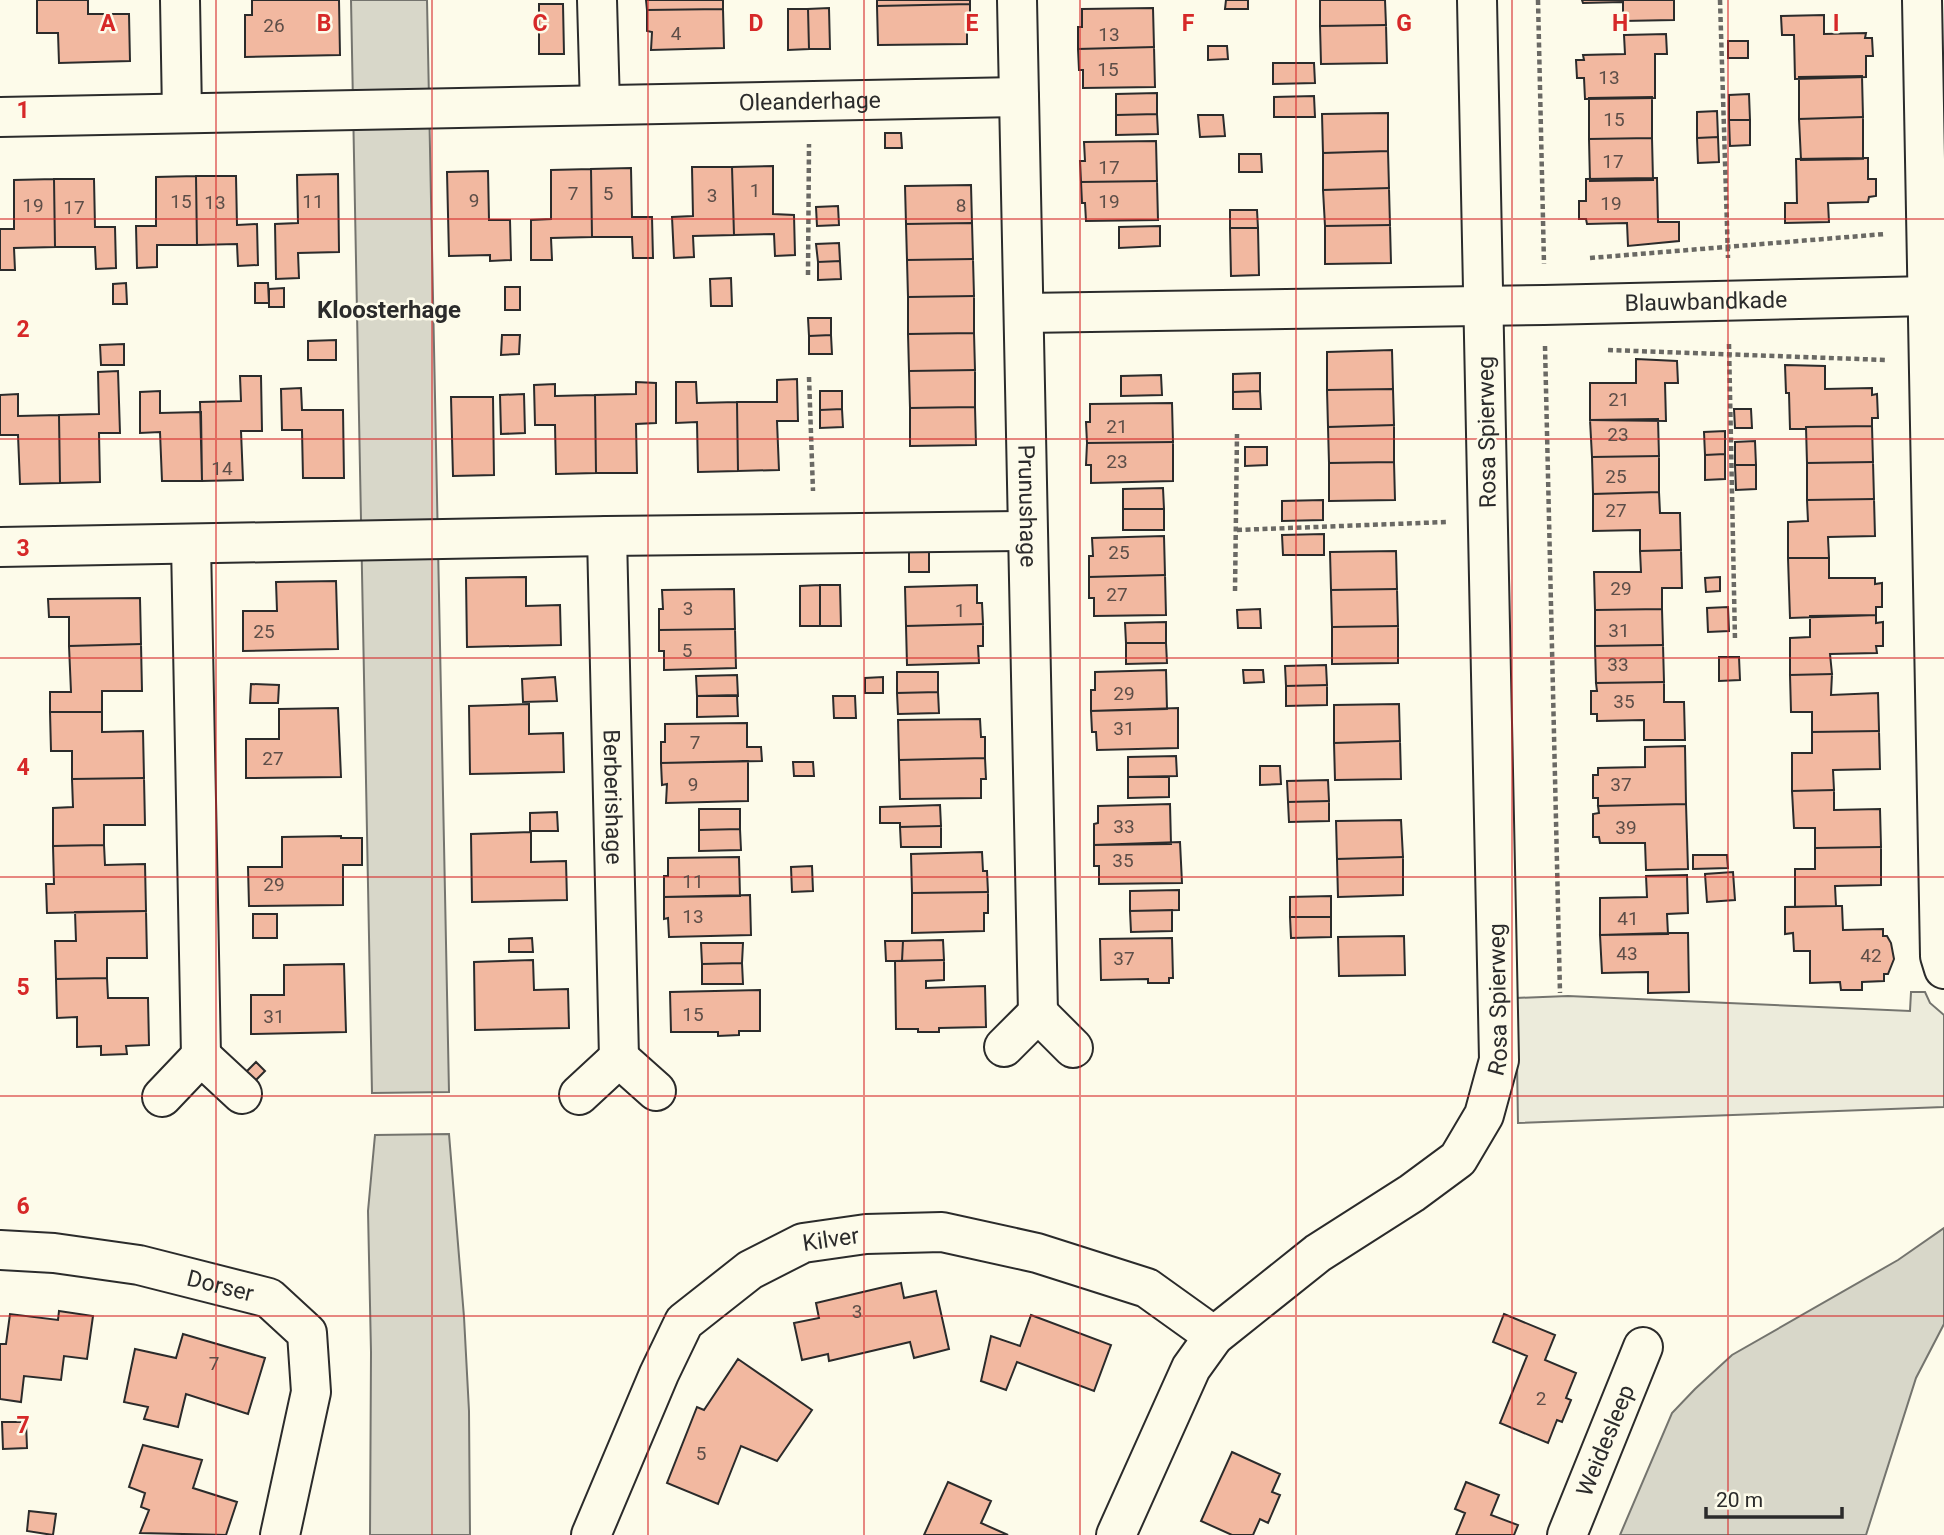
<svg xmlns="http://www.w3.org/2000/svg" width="1944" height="1535" font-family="Roboto,sans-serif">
  <rect width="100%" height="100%" fill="#fdfbea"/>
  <path fill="#ecebdb" stroke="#74746e" stroke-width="2" d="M1911,992H1925L1930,1003L1944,1015V1107L1518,1123L1516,998L1568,996L1910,1011Z"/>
  <path fill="#d8d7c9" stroke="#74746e" stroke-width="2" d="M351,0H427L449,1092L372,1093Z
    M449,1134L464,1317L469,1411L470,1535H370L371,1352L368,1211L375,1135Z
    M1944,1228V1324L1916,1378L1866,1535H1620L1672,1413L1695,1389L1732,1355L1898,1260Z"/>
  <path fill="#f2b8a0" stroke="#2b2b2b" stroke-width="2" d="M37,0H88V14H129L130,61L59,63L58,33H37Z
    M252,0H339L340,55L245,57V15H252Z
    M646,0H723V9L647,10Z
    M877,0H970V4L877,6Z
    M1226,0H1248V9H1225Z
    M1320,0H1385L1386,25L1320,26Z
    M1582,0H1674V20L1623,21V2L1583,3Z
    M539,4H563L564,54H539Z
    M970,4V25H967V44L878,45L877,6Z
    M829,8L830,49H809L808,9Z
    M1153,8L1154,47L1078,49V27H1082V9Z
    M723,9L724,48L651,50L652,32L647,31V10Z
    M788,9H808L809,49L788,50Z
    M1824,15V34L1866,33L1865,38H1872L1873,56H1866V77L1795,79L1794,35H1782L1781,16Z
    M1386,25L1387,63L1321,64L1320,26Z
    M1666,34L1667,54H1655V98L1585,99L1584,78H1577L1576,60H1584L1583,55L1625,54L1624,35Z
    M1728,41H1748V58H1728Z
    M1208,46H1227L1228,59L1208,60Z
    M1154,47L1155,87L1083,88V70H1079L1078,49Z
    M1273,63H1314L1315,83L1273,84Z
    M1862,76L1863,117L1799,119V77Z
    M1157,93V114L1116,115V94Z
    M1749,94L1750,120H1729V95Z
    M1314,96L1315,117H1274V97Z
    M1652,97V138L1589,139V98Z
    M1717,111L1718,137L1697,138V112Z
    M1388,113V151L1323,153L1322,114Z
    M1157,114L1158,134L1116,135V115Z
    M1198,115H1223L1225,136L1200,137Z
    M1863,117V159L1801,160L1799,119Z
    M1729,120H1750V145L1730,146Z
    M885,133H901L902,148H885Z
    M1718,137L1719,162L1698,163L1697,138Z
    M1652,138L1653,180L1590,181L1589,139Z
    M1156,141L1157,181L1081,182L1080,161H1085L1084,142Z
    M1388,151L1389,188L1323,190V153Z
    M1239,154H1261L1262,172H1239Z
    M1864,158H1868V179H1876V196L1869,197L1868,202L1828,203L1829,222L1785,223V203H1797L1796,159Z
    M773,166V214L794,215L795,255L775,256L774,234L734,235L732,167Z
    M692,167H732L734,235L693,236L694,257L674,258L672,217L693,216Z
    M631,168L632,217H652L653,258H633L632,237H592L591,169Z
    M591,169L592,237L551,238L552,260H531V220L551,219V170Z
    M488,171L489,220H510L511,260L490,261V255L449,256L447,172Z
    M338,174L339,252L298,253L299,278L276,279L275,224L298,223L297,175Z
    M196,176H236L237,225L257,224L258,265L238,266L237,244L197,245Z
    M196,176L197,245H157V267L137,268L136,226H156V177Z
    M1653,178H1657L1658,222H1679V241L1628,246L1627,223L1587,224L1586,219H1579V201H1586V179Z
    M54,179L55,247L14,248L15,270H0V229H14V180Z
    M54,179H94L95,227H115L116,268L96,269L95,247H55Z
    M1157,181L1158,220L1086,221L1085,203H1082L1081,182Z
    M971,185L972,223L906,224L905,186Z
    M1389,188L1390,225L1325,226L1323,190Z
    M838,206L839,225L817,226L816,207Z
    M1230,210H1257L1258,228H1230Z
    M972,223L973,259L907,260L906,224Z
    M1390,225L1391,263L1325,264V226Z
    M1160,226V246L1119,248V227Z
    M1230,228H1258L1259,275L1231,276Z
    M839,243L840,261L818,262L816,244Z
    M973,259L974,296L908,297L907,260Z
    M840,261L841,279L818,280V262Z
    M731,278L732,306H711L710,279Z
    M126,283L127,304H113V284Z
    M255,283H268L269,303H255Z
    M505,287H520V310H505Z
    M284,288V307H269V289Z
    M974,296V333L908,334V297Z
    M808,318H831V335L809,336Z
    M974,333L975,370L909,371L908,334Z
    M502,335H520L519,354L501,355Z
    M831,335L832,354H809V336Z
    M336,340V360H308V341Z
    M124,344V365H101L100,345Z
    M1392,350L1393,389L1327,390V352Z
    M1636,359L1677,361L1678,383H1665L1666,421L1590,420V383H1636Z
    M1785,365L1825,366V389L1872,388V395L1877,394L1878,418H1872V426L1806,427V429H1790L1789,393H1786Z
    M975,370V407L910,408L909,371Z
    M118,371L120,433H99L100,482L60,483L59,415L99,414L98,372Z
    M1260,373V391L1233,392V374Z
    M1161,375L1162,395L1121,396V376Z
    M240,376H261L262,431H241L243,480L202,481L200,402L241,401Z
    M797,379L798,421H777L779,470L738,471L737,402H777V380Z
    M636,382L656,383V423L636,424L637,473H596L595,395L636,394Z
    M676,382H696L697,403L737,402L738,471L698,472L697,422L676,423Z
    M555,384V396L595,395L596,473L556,474L555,425H535L534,385Z
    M301,388L302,410H343L344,478H303L302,430H282L281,389Z
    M1393,389L1394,425L1328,427L1327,390Z
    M160,391V413L201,412L202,481H162L160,432L140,433V392Z
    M820,391H842V409L820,410Z
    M1260,391L1261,409H1233V392Z
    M18,394V416L59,415L60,483L20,484L18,435H0V395Z
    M524,394L525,433L501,434L500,395Z
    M451,397H493L494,475L453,476Z
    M1172,403L1173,442L1087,443L1086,422H1090V404Z
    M975,407L976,445L910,446V408Z
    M842,409L843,427L820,428V410Z
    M1734,409H1751L1752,428H1735Z
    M1658,419L1659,456L1592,457L1590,420Z
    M1394,425V462L1329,463L1328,427Z
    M1872,426L1873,462L1807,463L1806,427Z
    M1725,431V454L1705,455L1704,432Z
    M1755,441L1756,465H1735V442Z
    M1173,442V481L1091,483V465H1086L1087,443Z
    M1245,447H1267V465L1245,466Z
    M1725,454V479L1705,480V455Z
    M1659,456V492L1593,494L1592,457Z
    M1394,462L1395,500L1329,501V463Z
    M1873,462L1874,499L1807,500V463Z
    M1735,465H1756V489L1736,490Z
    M1163,488L1164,509H1123V489Z
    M1659,492L1660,513H1680L1681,550L1640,551V530L1593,531V494Z
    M1874,499L1875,536L1828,537L1829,558H1788V522L1808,521L1807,500Z
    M1323,500V520L1282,521V501Z
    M1123,509H1164V530H1123Z
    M1324,534V555H1283L1282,535Z
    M1164,536L1165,575L1089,577V556H1093L1092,538Z
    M1681,550L1682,588H1662V609L1595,610L1594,572H1641L1640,551Z
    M929,551V572H909V552Z
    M1396,551L1397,589L1331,590L1330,552Z
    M1788,558H1829V578H1875V584L1882,583V607H1876V615L1790,618Z
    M1165,575L1166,615L1094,616V598H1089V577Z
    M526,577V606L560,605L561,645L467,647L466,578Z
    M1720,577V591L1706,592L1705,578Z
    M336,581L338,649L243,651V611H277L276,582Z
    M820,585V626H800V586Z
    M820,585H840L841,626H820Z
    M977,585V603H982L983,624L906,626L905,587Z
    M734,589L735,629L659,630V609H663L662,590Z
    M1397,589L1398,626L1332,627L1331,590Z
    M140,598L141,644L69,646V617H49L48,599Z
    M1728,607L1729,631L1708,632L1707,608Z
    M1260,609L1261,628H1238L1237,610Z
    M1662,609L1663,645L1595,646V610Z
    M1876,615V623L1883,622V646H1876L1877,653L1830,654L1832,674L1790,675V638L1810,637V616Z
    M1166,622V643H1126L1125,623Z
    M983,624V646H978L979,663L907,665L906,626Z
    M1398,626V663L1332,664V627Z
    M735,629L736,668L664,670V651H659V630Z
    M1126,643H1166L1167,663L1126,664Z
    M141,644L142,691H102V712H50V692H71L69,646Z
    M1663,645L1664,682L1596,683L1595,646Z
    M1719,657H1739L1740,680L1719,681Z
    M1326,665L1327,685L1286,686L1285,666Z
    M1166,670L1167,709L1091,711V690H1095V672Z
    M1243,670H1263L1264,682L1244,683Z
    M897,672H938V692L897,693Z
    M1832,674L1831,695L1878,693L1879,731L1812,732V712H1791L1790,675Z
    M737,675L738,696H697L696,676Z
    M555,677L557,701L523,702L522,679Z
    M883,677V693H865V678Z
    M1664,682V702H1684L1685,740H1644V720L1597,721V714H1591V691H1597L1596,683Z
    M251,684L279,685L278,703H250Z
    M1327,685V705L1286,706V686Z
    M938,692L939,713L898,714L897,693Z
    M737,695L738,716L697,717V696Z
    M833,696H855L856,718H834Z
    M529,704V734L563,733L564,772L470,774L469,706Z
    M1399,704L1400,741L1334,743V705Z
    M338,708L341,777L246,778V739H279V709Z
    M1178,708V748L1097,750L1096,732H1092L1091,711Z
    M50,712H102V732L143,731L144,778L72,779V751H51Z
    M980,719L981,737H985V758L899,760L898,720Z
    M747,723V747H761L762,761L661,763V742H665V724Z
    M1879,731L1880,769L1833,770L1834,790L1792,791V753H1812V732Z
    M1400,741L1401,779L1335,780L1334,743Z
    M1685,746L1686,804L1598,806V798H1593V775H1598V768L1645,767V747Z
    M1176,756L1177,776L1128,777V757Z
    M985,758L986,779H981V798L900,799L899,760Z
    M748,761V801L666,803L667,784L662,785L661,763Z
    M793,762H813L814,776H794Z
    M1260,766H1280L1281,784L1260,785Z
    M1128,777H1169V797L1128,798Z
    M144,778L145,825H104V845L53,846V808L73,807L72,779Z
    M1328,780L1329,801L1288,802L1287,781Z
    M1834,790V810L1880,809L1881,847L1815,848V828H1794L1792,791Z
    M1329,801V821L1289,822L1288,802Z
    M1170,804L1171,844L1094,845V824L1098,823V806Z
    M1686,804L1688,869L1646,870L1645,843H1600L1599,837H1593V814L1599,813L1598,806Z
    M940,805L941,826L900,827V823H880V807Z
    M699,809H740V829L699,830Z
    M557,812L558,831H530V813Z
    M1401,820L1403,857L1337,859L1336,821Z
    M941,826V847H901L900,827Z
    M740,829L741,850L699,851V830Z
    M531,832V862L566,861L567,900L472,902L471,834Z
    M341,836V838H362V865H343V905L249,906L248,867H282V837Z
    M1180,842L1182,883L1099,884V866H1094V845Z
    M104,845L105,865L145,864L146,911L47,913L46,884H54L53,846Z
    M1881,847V885L1835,886L1836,906L1795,907V869H1815V848Z
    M982,852L983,871H987L988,892L912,893L911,854Z
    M1693,855H1727L1728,868L1693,869Z
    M739,857L740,896L664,897V876H668V858Z
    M1403,857V895L1338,897L1337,859Z
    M812,866L813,891L792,892L791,867Z
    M1733,872L1735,900L1707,902L1705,874Z
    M1687,875L1688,913L1667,914L1668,934L1600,935V898L1647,897L1646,876Z
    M1179,890V910L1130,911V891Z
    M988,892V913H984V931L912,933V893Z
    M750,895L751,935L669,937L668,918L664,919V897Z
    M1331,896V917H1290V897Z
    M1836,906H1842L1843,930L1883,929V936H1887L1891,943L1894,959L1888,974H1884V981L1862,982V990H1841L1840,982L1810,983V951H1794L1793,933L1785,934V907Z
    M1172,910V931L1131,932L1130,911Z
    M146,911L147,958H107V978L56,979L55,941H76L75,912Z
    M253,914H277V938H253Z
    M1290,917H1331V937L1291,938Z
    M1668,933H1688L1689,992L1648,993V972L1602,973L1600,935Z
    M1404,936L1405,975L1339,976L1338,937Z
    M532,938L533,952H509V939Z
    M1172,938L1173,978H1169V983H1148V979L1101,980L1100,939Z
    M943,940L944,960L902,961L903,941Z
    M885,941H903L902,961H886Z
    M701,943H743L742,963L702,964Z
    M533,960L534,990L568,989L569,1028L475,1030L474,962Z
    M944,960V980L926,981V988L985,986L986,1027L939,1028V1032H918V1029H896L895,961Z
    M742,963L743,984H702V964Z
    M344,964L346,1032L251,1034V995H284V965Z
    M107,978L108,998H148L149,1045L126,1046L127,1054L101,1055V1046L77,1047V1017L57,1018L56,979Z
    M760,990V1031H739V1035L718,1036V1032H671L670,992Z
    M256,1062L265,1071L254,1082L245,1073Z
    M901,1283L904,1298L936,1291L949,1349L914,1358L910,1342L829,1361L828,1354L802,1360L794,1323L819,1318L816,1303Z
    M59,1311L93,1316L87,1359L64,1356L61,1380L24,1376L21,1402L0,1399V1344H6L10,1314L58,1320Z
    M1504,1314L1555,1335L1545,1360L1576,1373L1566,1398L1571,1400L1562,1422L1557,1420L1548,1443L1500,1423L1527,1356L1493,1342Z
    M1031,1315L1111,1345L1094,1391L1017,1362L1006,1390L981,1381L991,1336L1020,1346Z
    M183,1334L265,1358L248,1414L186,1394L178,1427L144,1419L148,1407L124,1402L135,1349L176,1358Z
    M738,1359L812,1410L777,1461L741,1446L718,1504L667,1483L697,1407L704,1410Z
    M2,1422H26L27,1448L3,1449Z
    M143,1445L202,1460L193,1488L237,1502L226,1535L140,1533L149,1510L141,1507L145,1493L129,1487Z
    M1232,1452L1280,1474L1272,1492L1280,1495L1268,1523L1260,1519L1253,1535H1232L1201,1521Z
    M948,1482L991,1501L981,1523L1008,1535H924Z
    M1466,1482L1499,1495L1491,1515L1518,1525L1514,1535H1456L1465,1513L1455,1509Z
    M29,1511L56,1514L53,1535L27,1531Z"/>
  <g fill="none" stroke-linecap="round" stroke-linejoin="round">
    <g stroke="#2b2b2b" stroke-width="42">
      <g id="street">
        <path d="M180,0L182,113"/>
        <path d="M597,0L600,105"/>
        <path id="s1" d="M1017,0L1038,1013"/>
        <path d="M1922,0L1940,956L1944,969"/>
        <path id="s2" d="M0,117L1019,97"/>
        <path id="s3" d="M1024,313L1544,305L1928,296"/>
        <path id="s4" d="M607,536L619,1058"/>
        <path d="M191,544L201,1056"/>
        <path d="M0,547L607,536L1027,531"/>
        <path d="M1004,1047L1038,1013L1073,1048"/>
        <path d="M579,1095L619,1058L656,1091"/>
        <path d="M162,1097L201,1056L242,1094"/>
        <path id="s5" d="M0,1250L54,1253L139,1265L269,1298L307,1333L311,1392L280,1535"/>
        <path id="s6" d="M591,1535L659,1374L684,1322L750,1270L803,1243L866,1234L942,1232L1037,1253L1147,1288L1214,1336"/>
        <path id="s7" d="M1116,1535L1191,1368L1214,1336L1318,1253L1412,1193L1458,1159L1484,1115L1499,1060L1477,0"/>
        <path id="s8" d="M1567,1535L1643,1347"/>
      </g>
    </g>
    <path stroke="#6a6964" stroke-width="4.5" stroke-dasharray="5 3.5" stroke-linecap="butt" d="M1538,0L1544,264
      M1720,0L1728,258
      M1590,258L1885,234
      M808,275L809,144
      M1729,344L1735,640
      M1545,346L1560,993
      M1608,350L1886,360
      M809,377L813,491
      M1237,530L1446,522
      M1235,591L1237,434"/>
    <use href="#street" stroke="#fdfbea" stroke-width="38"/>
  </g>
  <path fill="none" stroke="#d62828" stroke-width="2" stroke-opacity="0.55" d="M216,0V1535M432,0V1535M648,0V1535M864,0V1535M1080,0V1535M1296,0V1535M1512,0V1535M1728,0V1535M0,219H1944M0,439H1944M0,658H1944M0,877H1944M0,1096H1944M0,1316H1944"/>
  <g text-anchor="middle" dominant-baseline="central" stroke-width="5" stroke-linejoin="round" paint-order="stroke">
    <g font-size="19" fill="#5d4e48">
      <text x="274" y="25">26</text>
      <text x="676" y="33">4</text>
      <text x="1109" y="34">13</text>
      <text x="1108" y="69">15</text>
      <text x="1609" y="77">13</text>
      <text x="1614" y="119">15</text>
      <text x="1613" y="161">17</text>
      <text x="1109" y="167">17</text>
      <text x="755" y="190">1</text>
      <text x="573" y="193">7</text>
      <text x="608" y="193">5</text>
      <text x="712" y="195">3</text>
      <text x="474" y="200">9</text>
      <text x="181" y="201">15</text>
      <text x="313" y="201">11</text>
      <text x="1109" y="201">19</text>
      <text x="215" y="202">13</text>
      <text x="1611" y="203">19</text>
      <text x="33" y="205">19</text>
      <text x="961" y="205">8</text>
      <text x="74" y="207">17</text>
      <text x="1619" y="399">21</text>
      <text x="1117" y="426">21</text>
      <text x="1618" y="434">23</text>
      <text x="1117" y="461">23</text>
      <text x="222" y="468">14</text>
      <text x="1616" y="476">25</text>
      <text x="1616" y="510">27</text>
      <text x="1119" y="552">25</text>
      <text x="1621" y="588">29</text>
      <text x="1117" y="594">27</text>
      <text x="688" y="608">3</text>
      <text x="960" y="610">1</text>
      <text x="1619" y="630">31</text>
      <text x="264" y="631">25</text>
      <text x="687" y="650">5</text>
      <text x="1618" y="664">33</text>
      <text x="1124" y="693">29</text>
      <text x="1624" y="701">35</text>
      <text x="1124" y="728">31</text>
      <text x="695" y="742">7</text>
      <text x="273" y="758">27</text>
      <text x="693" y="784">9</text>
      <text x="1621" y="784">37</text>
      <text x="1124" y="826">33</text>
      <text x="1626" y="827">39</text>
      <text x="1123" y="860">35</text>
      <text x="693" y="881">11</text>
      <text x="274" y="884">29</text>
      <text x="693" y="916">13</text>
      <text x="1628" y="918">41</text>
      <text x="1627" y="953">43</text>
      <text x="1871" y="955">42</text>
      <text x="1124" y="958">37</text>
      <text x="693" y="1014">15</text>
      <text x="274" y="1016">31</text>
      <text x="857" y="1311">3</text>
      <text x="214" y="1363">7</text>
      <text x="1541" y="1398">2</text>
      <text x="701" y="1453">5</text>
    </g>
    <g font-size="23" fill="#2b2b2b" stroke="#fdfbea">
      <text stroke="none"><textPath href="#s2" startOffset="810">Oleanderhage</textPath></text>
      <text stroke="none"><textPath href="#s3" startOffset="682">Blauwbandkade</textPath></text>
      <text transform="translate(1487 432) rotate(-91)">Rosa Spierweg</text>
      <text stroke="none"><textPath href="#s1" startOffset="506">Prunushage</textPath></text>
      <text stroke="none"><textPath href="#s4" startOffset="261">Berberishage</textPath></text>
      <text stroke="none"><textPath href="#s7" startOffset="693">Rosa Spierweg</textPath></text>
      <text stroke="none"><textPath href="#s6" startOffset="404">Kilver</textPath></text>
      <text stroke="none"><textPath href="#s5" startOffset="224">Dorser</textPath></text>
      <text stroke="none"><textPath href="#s8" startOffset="102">Weidesleep</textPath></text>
    </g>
    <g font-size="24" font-weight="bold" fill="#2b2b2b" stroke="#fdfbea">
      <text x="389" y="310">Kloosterhage</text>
    </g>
  </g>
  <g font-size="23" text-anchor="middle" font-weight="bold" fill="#d62828" stroke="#fdfbea" stroke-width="5" stroke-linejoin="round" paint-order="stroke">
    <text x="108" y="31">A</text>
    <text x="324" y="31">B</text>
    <text x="540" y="31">C</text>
    <text x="756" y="31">D</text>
    <text x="972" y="31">E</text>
    <text x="1188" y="31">F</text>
    <text x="1404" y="31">G</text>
    <text x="1620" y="31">H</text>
    <text x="1836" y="31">I</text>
    <text x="23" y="118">1</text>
    <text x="23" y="337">2</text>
    <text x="23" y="556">3</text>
    <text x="23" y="775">4</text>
    <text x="23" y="995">5</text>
    <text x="23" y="1214">6</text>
    <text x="23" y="1433">7</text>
  </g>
  <path d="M1706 1507v10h136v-10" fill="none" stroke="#2b2b2b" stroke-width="3.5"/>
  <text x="1716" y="1507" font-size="21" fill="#2b2b2b" stroke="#fdfbea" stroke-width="5" paint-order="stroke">20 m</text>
</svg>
